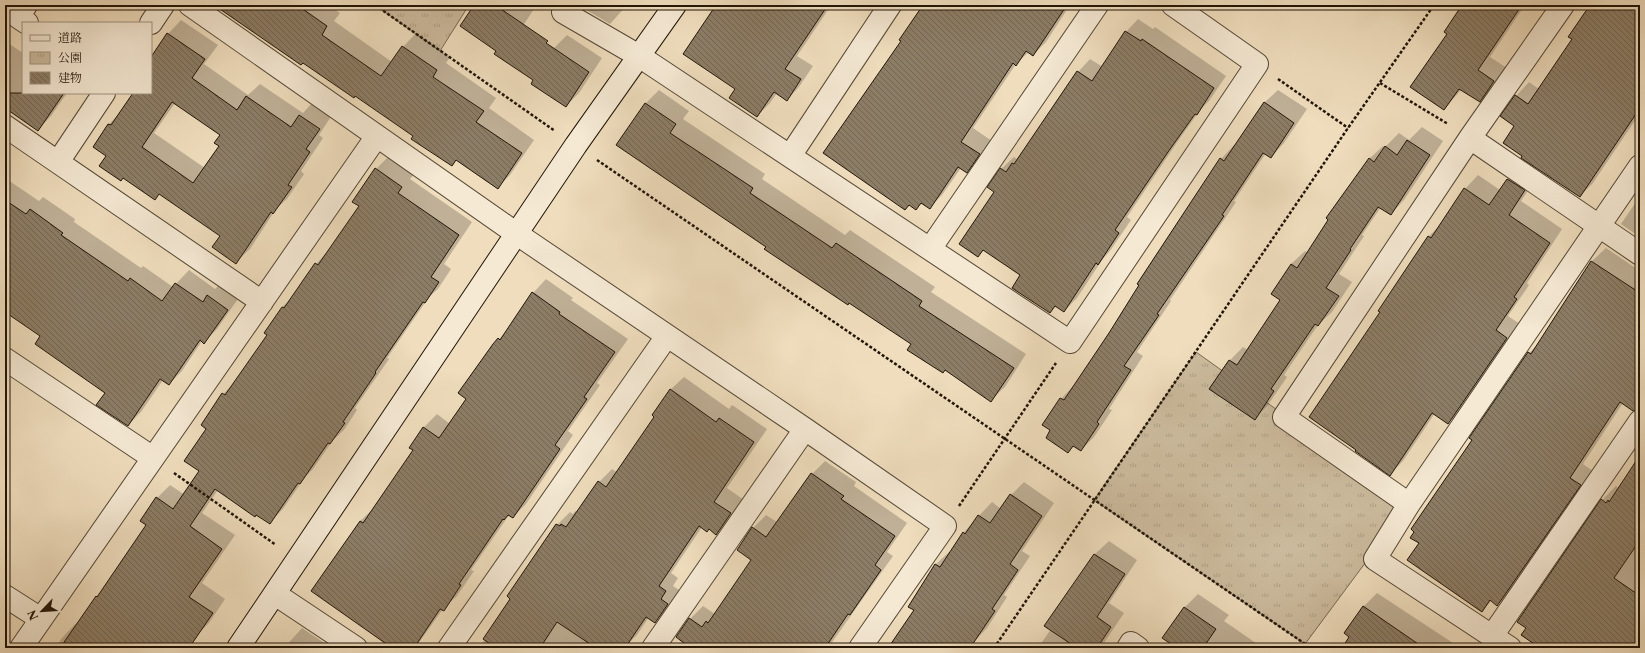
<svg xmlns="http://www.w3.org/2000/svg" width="1645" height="653" font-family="'Libre Caslon Text','Noto Serif JP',serif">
  <defs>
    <pattern id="park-tufts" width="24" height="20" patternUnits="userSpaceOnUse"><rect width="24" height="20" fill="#ccbb9e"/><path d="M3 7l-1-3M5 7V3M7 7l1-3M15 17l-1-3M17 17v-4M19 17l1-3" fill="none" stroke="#afa087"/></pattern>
    <pattern id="building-back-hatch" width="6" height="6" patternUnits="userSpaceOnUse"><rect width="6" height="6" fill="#8c7d66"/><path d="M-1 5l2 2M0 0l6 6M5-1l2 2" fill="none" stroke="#726552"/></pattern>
  </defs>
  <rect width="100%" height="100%" fill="#efddbd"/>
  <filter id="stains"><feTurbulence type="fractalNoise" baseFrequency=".005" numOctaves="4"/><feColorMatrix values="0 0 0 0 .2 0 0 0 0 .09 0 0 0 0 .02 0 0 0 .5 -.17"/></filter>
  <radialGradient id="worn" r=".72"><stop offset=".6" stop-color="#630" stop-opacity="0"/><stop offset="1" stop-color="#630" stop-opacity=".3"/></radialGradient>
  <path fill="url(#park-tufts)" stroke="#766853" d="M375,5H469L440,51Z
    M1196,352L1409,504L1305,644L1094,500Z"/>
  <path fill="#0003" fill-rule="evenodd" d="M216,5H329L340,13L334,21L392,62L403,47L416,33L450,57L446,63L496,98L489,108L534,140L510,175L497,188L456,160L451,165L415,136L355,95Z
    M475,5H528L534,9L514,39Z
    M588,5H627L610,24L585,9Z
    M709,5H837L833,9L830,7L797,56L813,66L799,87L787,100L777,93L770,103L757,116L737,89L714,9Z
    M924,5H1070L1046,42L1033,55L1029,52L1016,64L973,128L992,141L980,159L967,172L961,168L942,195L929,208L922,203L916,209L910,205L905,209L902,40Z
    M1463,5H1525L1490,57L1507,68L1493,88L1480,101L1462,89L1444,109L1448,33Z
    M1591,5H1640V113L1593,183L1580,196L1516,125V96L1529,82L1539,89L1573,38Z
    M1138,19L1153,29L1155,27L1226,76L1209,101L1200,110L1180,138L1127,217L1131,220L1110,251L1102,260L1077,298L1064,311L1056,305L1050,312L1022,275L984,250L978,256L1001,169L1014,157L1017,159L1078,72L1090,59L1103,67L1126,32Z
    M181,20L218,45L204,64L248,95L260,84L303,113L313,102L332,115L319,135L323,138L301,171L304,174L287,199L276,209L250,249L236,262L222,236L160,193L155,199L107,156L94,147L109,124L119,114L134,93H151V59L168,34ZM175,103L221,134L220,146L205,168L154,133Z
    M567,35L602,58L579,93L566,106L554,48Z
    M5,41L23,53V93H67L51,116L38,130L5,107Z
    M659,90L689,111L683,119L765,174L762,179L845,235L850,230L935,287L931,292L1026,354L1005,387L991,400L912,344L618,145L645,104Z
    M1278,90L1307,109L1284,143L1271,157L1266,153L1234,201L1236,202L1170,300L1171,301L1137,352L1143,356L1109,409L1112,410L1094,437L1081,450L1074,446L1068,452L1052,430L1061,399L1074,385L1110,334L1221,159L1234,145L1236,146L1264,103Z
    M1422,127L1443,141L1404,200L1391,214L1381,207L1362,235L1364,236L1339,274L1352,282L1332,312L1318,325L1284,375L1287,377L1268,405L1254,419L1211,389L1230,360L1243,347L1248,350L1281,300L1291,264L1305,251L1308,253L1369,159L1383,146L1385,147L1399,133L1409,140Z
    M390,155L415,173L410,179L472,222L444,264L451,269L438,289L429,297L387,358L389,359L355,408L357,410L344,430L333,440L313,469L305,477L283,509L270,522L218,490L202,513L235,535L202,583L225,599L209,623L196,636L181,648H55L62,638L75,624L77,625L96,597L103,591L147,525L157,498L170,485L185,495L201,471L207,429L223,394L236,381L268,334L282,307L294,296L316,264L329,250L360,206L354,201L376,169Z
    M1521,166L1537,177L1521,201L1562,229L1527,283L1529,285L1508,316L1520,324L1462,410L1448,423L1435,413L1403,461L1390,474L1382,312L1379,311L1429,236L1442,223L1465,189L1478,175L1500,190L1508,179Z
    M5,178L39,201L43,197L75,219L74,222L141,268L143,266L173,287L189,270L215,289L221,283L240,296L217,329L204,342L202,341L182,371L169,384L163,380L141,412L128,425L106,392L42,336L5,311Z
    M1640,196V237L1621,224Z
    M1606,248L1640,271V408L1623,403L1583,464L1593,471L1511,591L1497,605L1492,600L1482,611L1420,543L1473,440L1529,353L1542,340L1592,261Z
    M546,279L573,298L571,300L628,339L597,383L600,385L568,431L573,435L526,504L513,517L509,515L471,570L474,571L457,596L443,609L415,648H394L312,591L360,521L374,508L414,450L423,428L437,414L450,424L467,398L499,339L508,330L533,293Z
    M684,377L729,409L732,405L767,429L727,488L744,500L729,520L716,534L709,528L702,527L671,573L678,578L673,586L681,591L668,608L655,622L649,617L637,635L624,648H479L512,599L557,525L570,512L573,514L575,511L578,513L599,482L612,469L617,472L655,416L670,390Z
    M1640,457V648H1541L1527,628L1519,621L1602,500L1616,486L1619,489Z
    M825,461L856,482L854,486L907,523L887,552L893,556L828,648H681L685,643L690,619L703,606L715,614L753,560V528L766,515L777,522L812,474Z
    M1024,482L1054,503L1022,551L1030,556L1004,595L1007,597L987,628L968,648H889L927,591L936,564L949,552L950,553L963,533L992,502L1001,509L1011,495Z
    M1109,541L1137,560L1109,603L1124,613L1104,643L1099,648H1038L1051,629L1046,626L1095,554Z
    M1377,593L1456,645L1454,648H1347L1363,607Z
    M1198,594L1229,615L1224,621L1263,648H1178L1185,607Z
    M302,628L332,648H284Z"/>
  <path fill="url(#building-back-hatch)" stroke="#211508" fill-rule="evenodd" d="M214,5H297L327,26L322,35L381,76L402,46L437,70L433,77L484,111L476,122L522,153L498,189L456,160L452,166L411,139L413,136L355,96L354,98L303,63L301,65Z
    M474,5H495L548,41L546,43L589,72L566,107L531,84L533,80L494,54L496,51L460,26Z
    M716,5H828L785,69L801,79L787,101L774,92L757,117L729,98L735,89L683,54Z
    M923,5H1067L1033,56L1026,51L1016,66L1013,63L961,142L980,154L967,173L958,167L930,209L921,203L916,210L909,205L905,210L823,153L901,41L899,40Z
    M1462,5H1522L1478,70L1494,81L1480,102L1459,89L1444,110L1410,87L1447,34L1444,32Z
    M1590,5H1640V108L1580,197L1521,158L1522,156L1503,143L1514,126L1500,116L1515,95L1528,104L1572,39L1568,37Z
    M1125,31L1141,41L1142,39L1214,88L1197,115L1195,114L1168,152L1115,230L1119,233L1098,265L1096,263L1064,312L1055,306L1050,313L1012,288L1020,275L983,250L978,257L959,244L994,192L987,187L1000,168L1006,172L1012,163L1014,164L1077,71L1092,81Z
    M167,33L205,59L192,78L237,110L246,96L291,127L299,115L320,129L306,149L310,152L288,185L292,187L273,214L271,212L236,264L212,247L220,236L159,194L155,200L123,178L121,181L99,166L106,156L93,147L108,124L111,125L133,93H151V57ZM172,102L220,135L214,143L219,146L193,183L142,147Z
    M5,93H64L38,131L5,108Z
    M1264,102L1294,123L1271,158L1263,153L1222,215L1224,216L1157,314L1159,315L1124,366L1131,370L1097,422L1099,424L1081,451L1073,446L1068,453L1046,438L1050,430L1042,425L1060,398L1064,400L1109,333L1139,285L1137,284L1220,158L1224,161Z
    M645,103L676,124L670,133L753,188L750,193L832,248L836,243L922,301L919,306L1014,368L991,402L945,370L943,373L907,350L911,344L849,303L848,305L764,249L766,247L616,145Z
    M1407,140L1430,155L1391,215L1378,207L1350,249L1351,250L1326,288L1339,296L1318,326L1315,324L1271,389L1274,391L1255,420L1209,389L1229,360L1237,365L1280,300L1271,294L1291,264L1297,268L1328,220L1326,218L1369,158L1374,162L1385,146L1397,155Z
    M375,168L402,187L398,193L459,235L431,277L439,282L425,303L423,302L375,372L376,373L343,422L345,423L330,444L328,443L300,484L298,483L270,524L256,515L255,517L215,489L190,526L222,549L189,597L213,613L189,648H60L96,596L97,597L146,525L140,521L156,497L173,509L199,471L184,461L206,429L201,425L222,393L225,395L267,335L264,333L282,307L284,308L315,263L318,265L359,206L352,202Z
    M1507,179L1525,190L1509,215L1550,243L1514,297L1517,299L1496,330L1507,338L1448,424L1432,413L1390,476L1355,451L1356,450L1309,417L1380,312L1378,311L1428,236L1431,238L1464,188L1489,205Z
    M5,200L26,214L30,209L63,233L61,235L128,281L130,278L162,301L175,283L203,302L207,295L228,310L204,344L200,340L169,385L160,379L128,426L96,405L105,393L35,344L40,336L5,312Z
    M1591,261L1640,293V409L1633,411L1620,402L1570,478L1581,485L1497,606L1490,600L1482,612L1407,560L1419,543L1410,538L1414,532L1411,529L1472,440L1469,438L1528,352L1531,354Z
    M532,292L560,312L559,314L615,352L584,397L587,399L555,445L560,449L513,518L508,515L504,520L503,519L459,584L461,585L444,611L440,609L414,648H392L311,591L360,521L363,523L413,450L409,448L423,427L439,438L466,399L458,393L493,344L498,338L500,340Z
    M670,389L716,422L719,418L754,442L714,502L731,513L716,535L709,529L707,532L699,526L659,586L666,591L661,599L668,604L655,623L646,617L625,648H596L557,622L540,648H496L483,639L510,599L507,596L556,524L560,526L561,524L566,527L598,481L606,487L654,417L652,415Z
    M1640,455V540L1614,578L1640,596V648H1540L1521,635L1526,628L1517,622L1601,499L1606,503L1608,500L1609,502Z
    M811,473L844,496L841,499L895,536L875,565L881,570L850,615L848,614L825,648H688L689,647L676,637L689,618L702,627L706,621L708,623L751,560L737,550L752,527L766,537Z
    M1010,494L1042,516L1010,564L1018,570L992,609L995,611L970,648H888L914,610L908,607L935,564L940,567L963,532L965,534L978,515L990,523Z
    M1094,554L1125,574L1097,617L1111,627L1097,648H1077L1044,626Z
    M1363,606L1424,648H1342L1349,637L1344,633Z
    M1184,607L1216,629L1203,648H1177L1162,638Z"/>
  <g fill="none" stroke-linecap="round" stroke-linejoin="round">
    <g stroke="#544735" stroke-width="24">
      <path id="street" d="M26,5L18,17L27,23
        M190,5L517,234L805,429L945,526L860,648
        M567,5L563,12L639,56L1070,342L1257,64L1173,5
        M151,23L163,5
        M5,126L262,302
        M1470,138L1563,5
        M790,156L890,5
        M58,162L104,93
        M930,249L1097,5
        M5,359L153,458
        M1409,504L1284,417L1470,138L1640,254
        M275,594L356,648
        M5,596L41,619
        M1492,636L1640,421
        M21,648L377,136
        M449,648L667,336
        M653,648L805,429
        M1128,648L1131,643L1138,648
        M1510,648L1375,559L1409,504L1640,166"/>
    </g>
    <g stroke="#211508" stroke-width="24">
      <path id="secondary" d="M238,648L576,145L675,5"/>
    </g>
    <path stroke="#211508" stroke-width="2.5" stroke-dasharray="3 2" stroke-linecap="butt" d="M375,5L555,131
      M1278,79L1348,128
      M1380,83L1448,124
      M597,160L1311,648
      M174,473L276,545
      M959,506L1056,363
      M994,648L1348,128L1434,5"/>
    <use href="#street" stroke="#f5e9d4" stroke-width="22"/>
    <use href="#secondary" stroke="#f5e9d4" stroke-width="22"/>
  </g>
  <rect width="1645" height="653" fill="none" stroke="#efddbd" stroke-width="20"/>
  <rect x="6" y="6" width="1633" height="641" fill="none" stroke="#211508" stroke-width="2"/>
  <rect x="10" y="10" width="1625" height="633" fill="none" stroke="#211508"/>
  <rect x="22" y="22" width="130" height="72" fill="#f5e9d4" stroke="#a09482"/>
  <rect x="30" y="35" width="20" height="6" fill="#f5e9d4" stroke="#a09482"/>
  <text x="58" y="42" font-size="12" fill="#211508">道路</text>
  <rect x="30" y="52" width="20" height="12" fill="url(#park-tufts)" stroke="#a09482"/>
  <text x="58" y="62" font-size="12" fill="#211508">公園</text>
  <rect x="30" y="72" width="20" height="12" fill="url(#building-back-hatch)" stroke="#a09482"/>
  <text x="58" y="82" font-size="12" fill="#211508">建物</text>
  <g transform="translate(42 611) rotate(245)" stroke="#f5e9d4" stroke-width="3" paint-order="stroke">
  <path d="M0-3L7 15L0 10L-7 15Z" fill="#211508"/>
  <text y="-6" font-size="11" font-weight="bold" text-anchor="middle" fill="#211508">N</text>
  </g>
  <rect width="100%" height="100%" filter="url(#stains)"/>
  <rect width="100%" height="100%" fill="url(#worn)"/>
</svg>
